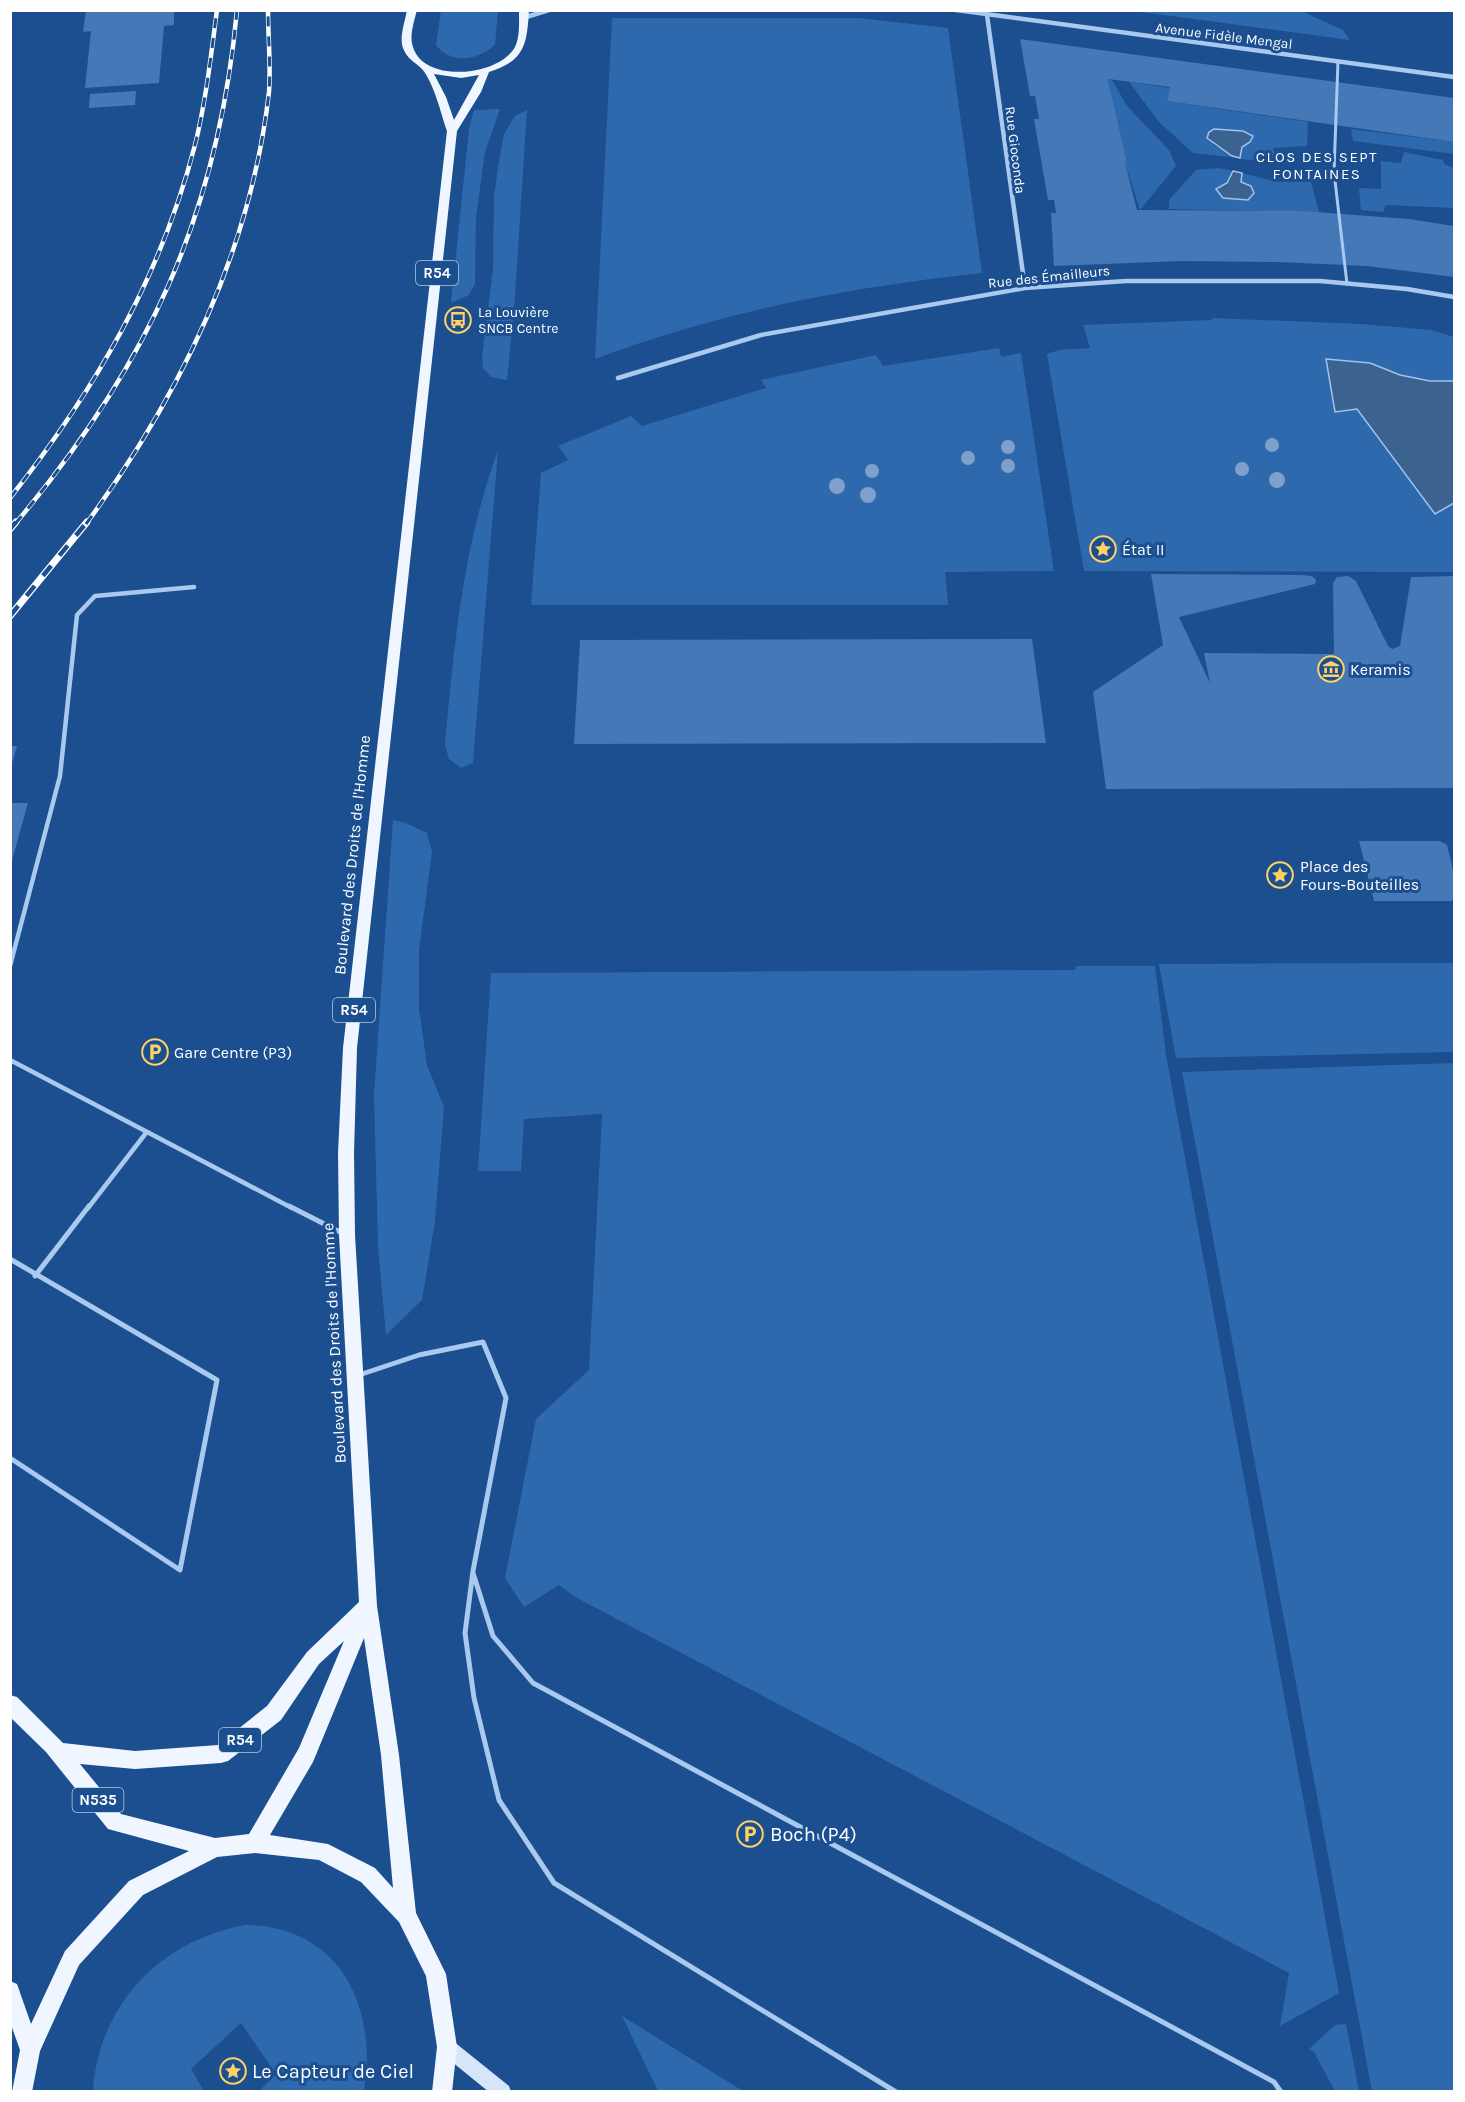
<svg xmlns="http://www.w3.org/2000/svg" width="1465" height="2102" font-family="Karla,sans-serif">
  <rect width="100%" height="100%" fill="#1b4f8f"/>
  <path fill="#2e69ad" d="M441,11H498L495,45C478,60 451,65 436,45Z
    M1134,11H1301L1343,30L1350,40Z
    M612,18H858L948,28L982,273C850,287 719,312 595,359Z
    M1108,79L1112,80L1127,106L1169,150L1176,166L1140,210L1125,163H1127Z
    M1129,82L1170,88L1167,101L1308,122L1307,146L1273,148L1277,162L1240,159L1242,147L1250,142L1212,144L1229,152L1231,157L1193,153L1159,122Z
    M500,109L485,152L476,218L475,284L469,295L451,303L469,129L474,110Z
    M527,110L514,311L507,380L491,377L483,368L482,357L493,269L494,197L498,167L504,134L515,116Z
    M1351,129L1454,142V154L1353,141Z
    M1404,152L1443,160L1444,164L1454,168V208L1385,205L1384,212L1361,210L1359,188L1381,189V161L1401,163Z
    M1219,168L1233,171L1227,184L1241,182L1242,173L1278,182H1311L1319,212L1169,209V200L1196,170Z
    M1212,318L1361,324L1431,330L1454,337V572L1084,571L1047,354L1059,350L1090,348L1083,325L1212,320Z
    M999,348L1001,357L1021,353L1054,571L945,572L948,605H531L541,473L568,460L558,446L631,416L642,426L766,388L761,380L876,355L883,366Z
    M498,450L473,763L461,768L449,759L445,745C454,645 463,546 498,450Z
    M393,820L406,823L427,833L432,852L419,950V1009L427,1065L444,1107L435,1221L422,1300L386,1335L378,1247L374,1094Z
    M1454,963V1052L1176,1058L1159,964Z
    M1076,966H1155L1166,1055L1339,1993L1280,2026L1289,1973L577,1598L559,1585L524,1607L505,1578L536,1419L589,1370L602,1114L524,1119L521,1171H478L491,973L1075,970Z
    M1454,1063V2091H1372L1182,1072Z
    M246,1925C340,1927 378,2006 364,2091H259L276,2074L241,2023L191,2069L204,2091H93C98,2005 162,1939 246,1925Z
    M622,2016L743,2091H658Z
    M1346,2024L1359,2091H1335L1314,2052L1309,2049L1335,2025Z"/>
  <path fill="#3c6290" stroke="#9cc4f0" stroke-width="1.5" d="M1214,129L1243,131L1253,136L1250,142L1242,147L1240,158L1232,156L1207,138L1209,132Z
    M1233,171L1242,173L1241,182L1251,186L1254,193L1248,200L1223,198L1216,189L1227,183Z
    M1326,359L1370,363L1400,375L1430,381H1454V503L1435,514L1357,409L1335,412Z"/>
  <path fill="#4478b7" d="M86,10H174V25L164,26L159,83L85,88L91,31L83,32Z
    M1020,39L1454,98V142L1167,101L1170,87L1108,79L1127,163H1125L1137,210L1302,211L1409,219L1454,226V277L1367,266L1278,262L1183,261L1054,266L1051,213H1056L1054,200H1048L1034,119H1039L1035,96H1030Z
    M136,91L135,105L89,108L90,94Z
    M1151,574L1300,575L1312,576L1316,580L1315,584L1179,617L1210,683L1204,653L1334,654L1333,583L1337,577L1348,576L1356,581L1388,646L1392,649L1400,646L1411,577L1454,576V788L1106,789L1093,692L1163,645Z
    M1032,639L1046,743L574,744L580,640Z
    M10,746H17L11,767H10Z
    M10,803H28L11,864H10Z
    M1359,841H1440L1447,845L1454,874V898L1452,901H1374Z"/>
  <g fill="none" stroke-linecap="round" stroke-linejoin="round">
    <path stroke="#a9c9ee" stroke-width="3" d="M1338,61L1334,172L1347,284"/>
    <path stroke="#a9c9ee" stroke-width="4.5" d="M10,966L60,776L77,615L95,596L194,587
      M10,1060L292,1208
      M88,1208L146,1133"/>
    <path stroke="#a9c9ee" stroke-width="5" d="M289,1206L342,1233
      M10,1259L217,1380L180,1570L10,1458
      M35,1276L89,1206
      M359,1375L419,1355L483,1342L506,1398L473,1571L465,1633L474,1698L499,1800L554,1883L896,2092
      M473,1573L493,1636L533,1683L1274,2082L1281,2092"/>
    <path stroke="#a9c9ee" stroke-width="4.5" d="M956,10L1454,77
      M987,15L1025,288
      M523,18L549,10
      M618,378L761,335L1025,288L1126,281H1320L1407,289L1454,297"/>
    <path fill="#d6e6fa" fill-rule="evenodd" d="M447,2039L453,2041L509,2086L511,2092H489L441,2053L439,2047L441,2041Z"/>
    <path fill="#f0f6ff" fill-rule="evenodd" d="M407,10H417C414,22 409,36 413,47C424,84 499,76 515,47C520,37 519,22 519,10H529C527,44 525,61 489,72L481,92L457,131L357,1048L354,1153L355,1235L377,1606L399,1755L416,1913L446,1974L457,2047L452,2092H432L437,2047L426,1976L399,1922L361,1882L319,1860L255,1853L217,1857L143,1895L79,1965L40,2051L32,2092H12L20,2050L10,2022V1981L17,1984L31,2024L65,1951L129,1881L189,1851L108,1829L46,1752L10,1717V1695L17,1697L63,1743L135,1751L218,1745L267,1706L307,1652L359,1602L339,1235L338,1153L343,1048L447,131C441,114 434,83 422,69C415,62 407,59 403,48C399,37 405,22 407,10ZM434,74L461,78L479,75L454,120L446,97ZM364,1638L381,1755L393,1888L375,1868L328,1844L270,1835L313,1762ZM344,1641L299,1748L249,1834L215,1838L121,1814L80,1764L135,1769L221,1763L228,1761L281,1720L319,1664Z"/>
    <g stroke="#fff" stroke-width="4.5">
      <path id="rail-far1" d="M10,498C95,390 160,279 195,145C206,101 211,55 217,10
        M15,524C147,367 218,216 237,10
        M86,524C179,397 251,250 269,92C271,65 268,37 268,10"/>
    </g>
    <g stroke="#fff" stroke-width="7">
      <path id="rail" d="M10,529L16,522
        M10,616L87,522"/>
    </g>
    <use href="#rail-far1" stroke="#1b4f8f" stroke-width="3" stroke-dasharray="10" stroke-linecap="butt"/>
    <use href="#rail" stroke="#1b4f8f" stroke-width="4.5" stroke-dasharray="13" stroke-linecap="butt"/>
  </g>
  <g fill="#7ea0ca">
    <circle cx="1272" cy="445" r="7"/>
    <circle cx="1008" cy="447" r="7"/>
    <circle cx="968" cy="458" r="7"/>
    <circle cx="1008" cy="466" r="7"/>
    <circle cx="1242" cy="469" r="7"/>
    <circle cx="872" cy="471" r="7"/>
    <circle cx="1277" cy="480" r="8"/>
    <circle cx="837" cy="486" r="8"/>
    <circle cx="868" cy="495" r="8"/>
  </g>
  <defs>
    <g id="bus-ring" transform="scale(1.35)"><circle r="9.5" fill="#1b4f8f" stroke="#ffd166" stroke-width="1.5"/><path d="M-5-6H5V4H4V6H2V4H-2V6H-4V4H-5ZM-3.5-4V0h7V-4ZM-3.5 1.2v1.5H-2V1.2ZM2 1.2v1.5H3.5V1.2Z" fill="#ffd166"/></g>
    <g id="sight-ring" transform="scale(1.35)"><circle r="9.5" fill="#1b4f8f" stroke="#ffd166" stroke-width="1.5"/><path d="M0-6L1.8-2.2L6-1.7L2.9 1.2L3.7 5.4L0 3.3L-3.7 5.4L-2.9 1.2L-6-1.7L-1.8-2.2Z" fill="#ffd166"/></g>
    <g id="museum-ring" transform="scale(1.35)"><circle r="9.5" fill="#1b4f8f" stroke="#ffd166" stroke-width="1.5"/><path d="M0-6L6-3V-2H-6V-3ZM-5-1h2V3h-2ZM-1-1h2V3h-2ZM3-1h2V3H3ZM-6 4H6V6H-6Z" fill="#ffd166"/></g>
    <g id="parking-ring" transform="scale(1.35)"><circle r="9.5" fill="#1b4f8f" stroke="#ffd166" stroke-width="1.5"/><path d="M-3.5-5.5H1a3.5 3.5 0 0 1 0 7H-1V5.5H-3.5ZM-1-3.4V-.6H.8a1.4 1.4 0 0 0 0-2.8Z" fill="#ffd166"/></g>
  </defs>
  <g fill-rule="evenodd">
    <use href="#bus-ring" x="458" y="320"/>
    <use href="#sight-ring" x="1103" y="549"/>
    <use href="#museum-ring" x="1331" y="669"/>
    <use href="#sight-ring" x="1280" y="875"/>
    <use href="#parking-ring" x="155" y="1052"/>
    <use href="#parking-ring" x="750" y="1834"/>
    <use href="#sight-ring" x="233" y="2071"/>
  </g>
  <g text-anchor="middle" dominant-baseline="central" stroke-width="6" stroke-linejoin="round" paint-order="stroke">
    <g font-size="14" fill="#fff" stroke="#1b4f8f">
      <text transform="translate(1224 36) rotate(7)">Avenue Fidèle Mengal</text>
      <text transform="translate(1015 150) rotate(83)">Rue Gioconda</text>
      <text transform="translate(1049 277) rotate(-6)">Rue des Émailleurs</text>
    </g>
    <g font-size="14" fill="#fff" stroke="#1b4f8f" text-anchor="start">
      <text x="478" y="312">La Louvière<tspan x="478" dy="16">SNCB Centre</tspan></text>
    </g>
    <g font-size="15" letter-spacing="1.5" fill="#fff" stroke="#1b4f8f">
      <text x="1317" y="157">CLOS DES SEPT<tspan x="1317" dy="17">FONTAINES</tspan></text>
    </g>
    <g fill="#1b4f8f" stroke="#bbcadd" stroke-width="1.5">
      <rect x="416" y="261" width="42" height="24" rx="4.5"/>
      <rect x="333" y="998" width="42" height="24" rx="4.5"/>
      <rect x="219" y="1728" width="42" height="24" rx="4.5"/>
      <rect x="72.5" y="1788" width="51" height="24" rx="4.5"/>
    </g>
    <g font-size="15" font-weight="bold" fill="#fff">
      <text x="437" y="273">R54</text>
      <text x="354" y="1010">R54</text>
      <text x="240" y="1740">R54</text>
      <text x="98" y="1800">N535</text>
    </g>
    <g font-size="16" fill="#fff" stroke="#1b4f8f" text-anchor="start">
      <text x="1122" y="549">État II</text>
      <text x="1350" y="669">Keramis</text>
      <text x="1300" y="866">Place des<tspan x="1300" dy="18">Fours-Bouteilles</tspan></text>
      <text x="174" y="1052">Gare Centre (P3)</text>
    </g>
    <g font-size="16" fill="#fff" stroke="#1b4f8f">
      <text transform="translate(352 855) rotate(-84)">Boulevard des Droits de l'Homme</text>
      <text transform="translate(334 1343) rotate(-93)">Boulevard des Droits de l'Homme</text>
    </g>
    <g font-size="20" fill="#fff" stroke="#1b4f8f" text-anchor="start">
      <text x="770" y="1834">Boch (P4)</text>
      <text x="252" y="2071">Le Capteur de Ciel</text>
    </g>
  </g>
  <rect width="1465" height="2102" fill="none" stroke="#ffffff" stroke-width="24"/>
</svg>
